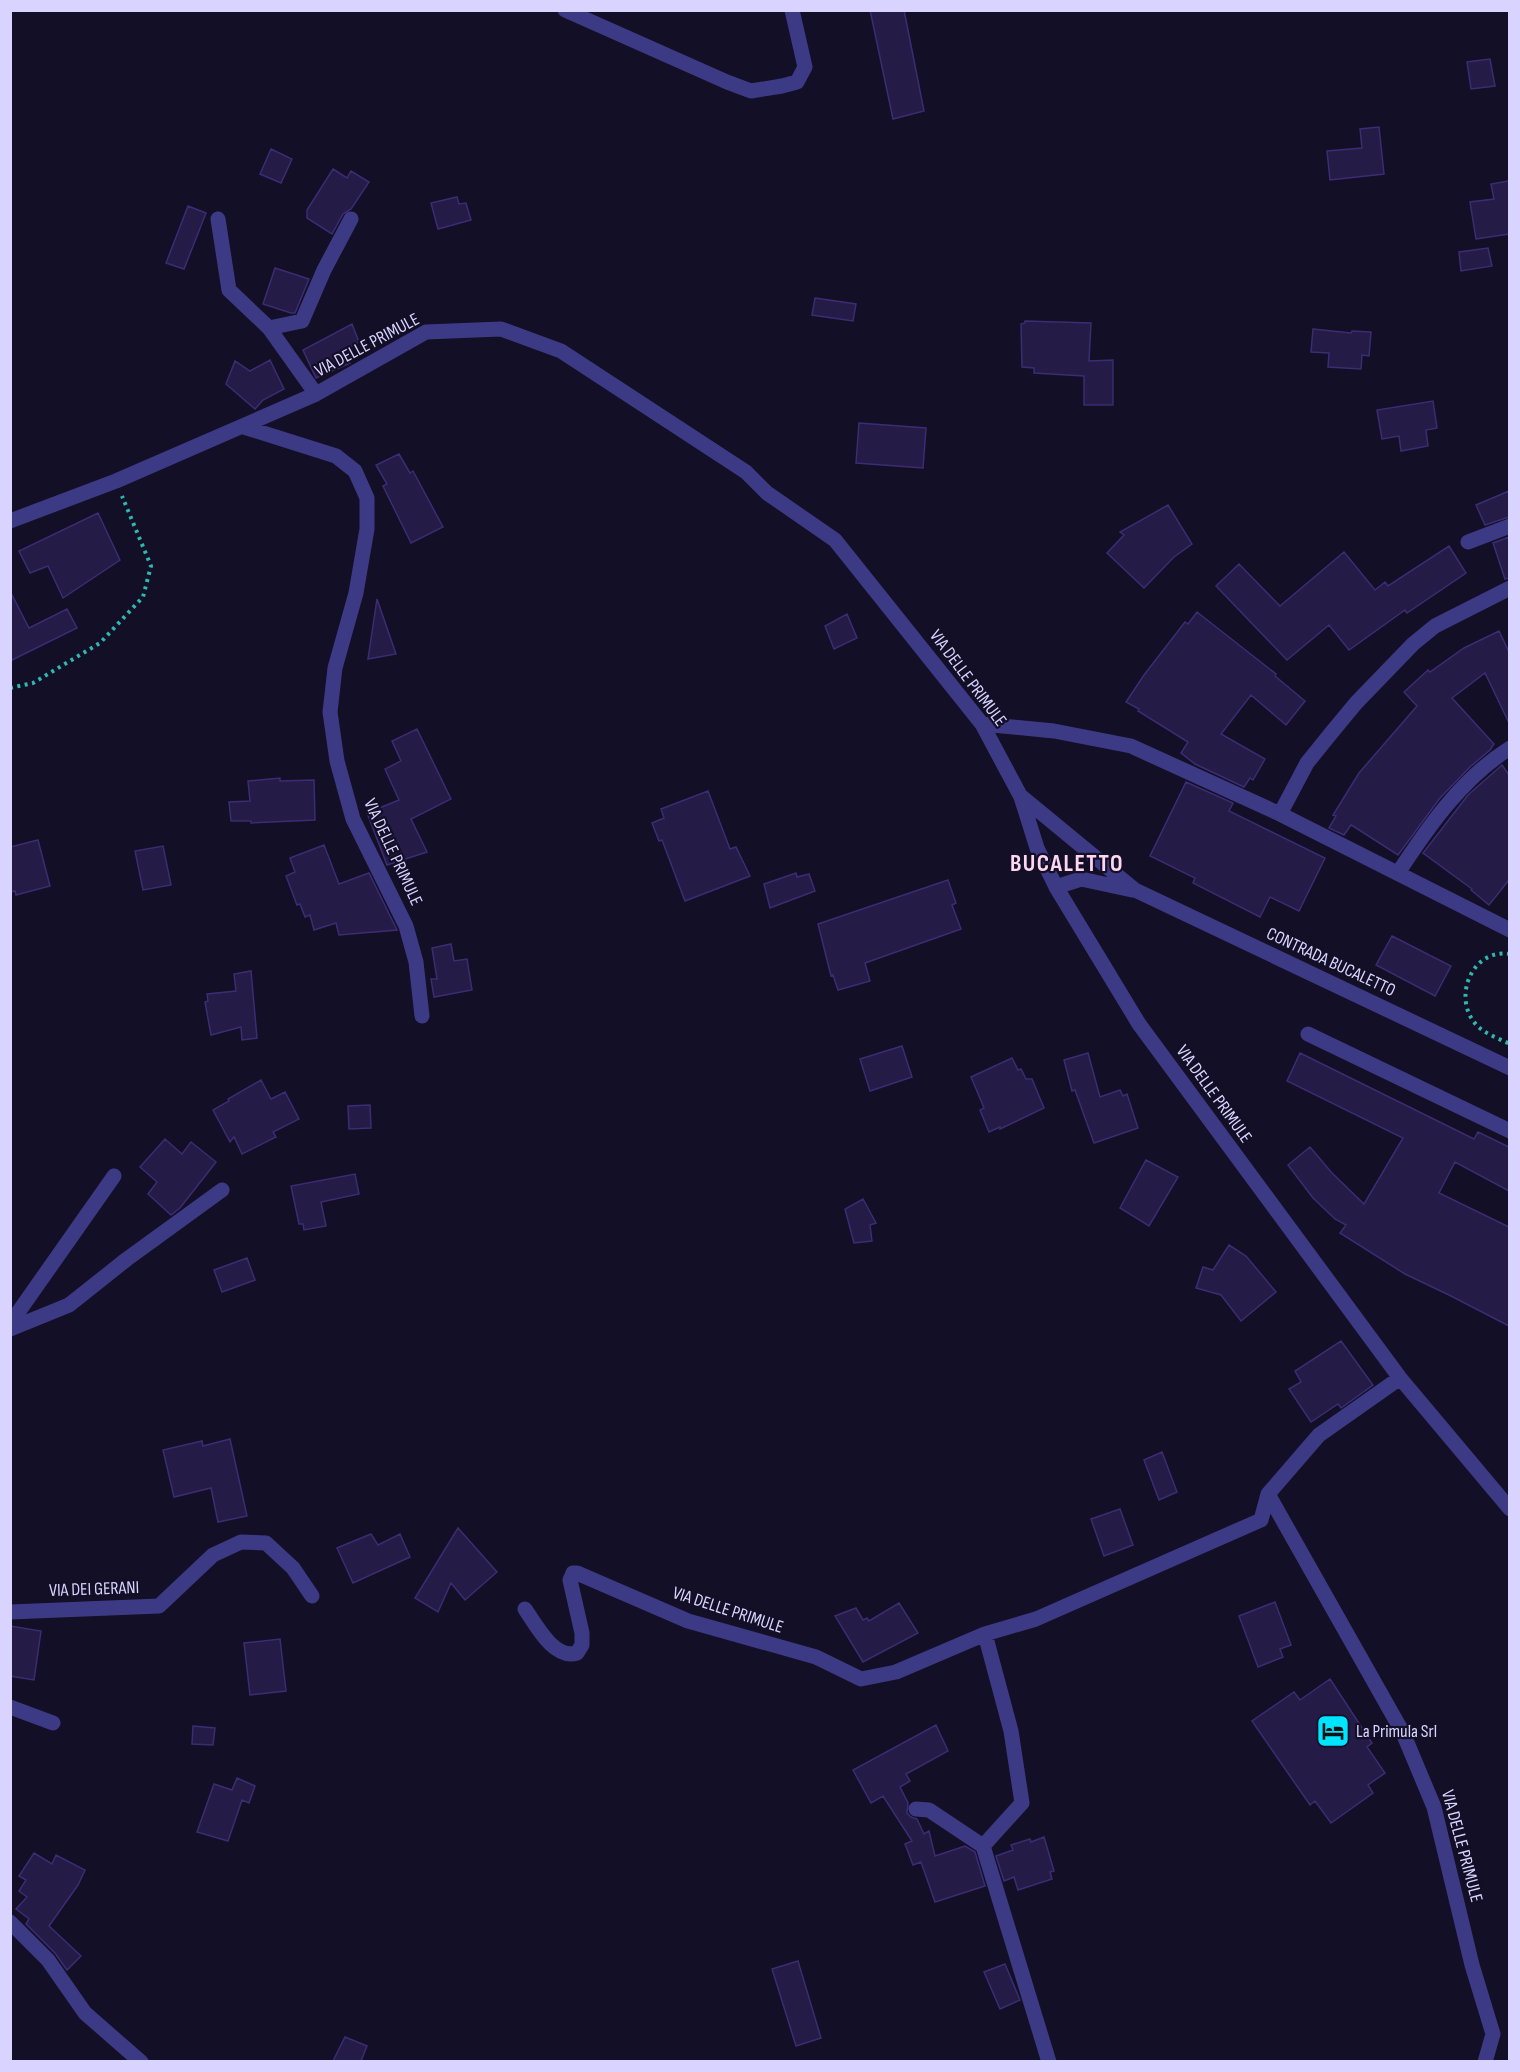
<svg xmlns="http://www.w3.org/2000/svg" width="1520" height="2072" font-family="'Sofia Sans Condensed',sans-serif">
  <rect width="100%" height="100%" fill="#130f26"/>
  <path fill="#241b47" stroke="#3b2d73" stroke-width="1.5" d="M870,10H904L924,111L893,119Z
    M1490,59L1495,86L1471,89L1467,62Z
    M1379,127L1384,174L1330,180L1327,151L1362,148L1360,129Z
    M271,149L292,159L281,183L260,174Z
    M333,169L347,178L351,171L369,182L351,209L343,214L332,234L307,218V210Z
    M1509,181V234L1476,239L1470,202L1494,199L1491,184Z
    M457,197L459,204L466,203L471,220L438,229L431,203Z
    M188,206L206,213L184,269L166,263Z
    M1488,248L1492,266L1461,271L1459,252Z
    M275,268L309,279L295,313H291L263,304Z
    M815,298L856,304L853,321L812,315Z
    M1025,321L1091,323L1089,361L1113,360V405H1084V376L1034,373V368L1022,367L1021,324L1025,323Z
    M352,324L359,342L344,350L350,363L316,378L303,350Z
    M1313,329L1351,333L1352,331L1371,332L1369,356L1362,355L1361,369L1328,367L1329,353L1311,352Z
    M270,360L284,389L263,400L255,409L226,384L235,361L250,371Z
    M1433,401L1437,428L1426,430L1428,446L1401,451L1399,436L1382,439L1377,410Z
    M859,423L926,428L923,468L856,463Z
    M399,454L410,473L413,471L443,527L411,543L383,486L387,484L376,465Z
    M1509,491V517L1485,525L1476,505Z
    M1168,505L1192,544L1174,557L1144,588L1107,553L1124,535L1120,532Z
    M98,513L120,560L63,598L48,566L30,573L19,551Z
    M1509,537V578L1505,579L1493,543Z
    M1449,546L1466,573L1407,613L1405,610L1349,650L1329,625L1287,660L1216,586L1239,564L1280,606L1344,552L1375,590L1385,582L1388,586Z
    M10,591L29,628L67,609L77,628L10,661Z
    M377,599L396,654L368,659Z
    M1197,612L1276,674L1275,676L1305,701L1286,725L1251,695L1221,734L1265,759L1253,780L1250,778L1244,787L1195,764L1181,753L1188,742L1138,711L1139,709L1126,702L1144,675L1185,622L1188,624Z
    M847,614L857,638L834,649L825,626Z
    M1499,631L1509,652V723L1485,673L1452,698L1494,744L1490,750L1470,767L1440,798L1398,855L1353,826L1351,825L1344,835L1329,828L1336,816L1333,815L1359,773L1417,706L1404,692L1428,670L1430,672L1464,648Z
    M417,729L451,799L411,819L427,852L387,865L367,813L399,800L385,769L401,761L392,741Z
    M1502,765L1509,775V880L1489,905L1471,890L1472,889L1423,853L1468,795Z
    M280,778V781L314,780L315,820L251,823V821H231L229,802L250,801L248,781Z
    M1186,782L1233,803L1229,811L1325,858L1299,911L1270,897L1260,917L1193,883L1195,878L1150,856Z
    M708,791L730,849L736,847L750,876L685,901L662,840L659,841L652,823L664,818L661,809Z
    M38,840L50,886L16,895L15,891L10,892V847Z
    M324,845L339,884L369,873L397,930L339,935L336,923L314,930L310,915L305,917L300,904L297,905L286,876L295,872L290,858Z
    M163,846L171,885L143,890L135,851Z
    M796,873L797,877L809,874L815,891L770,908L764,884Z
    M948,880L956,903L952,905L961,929L865,963L870,981L838,990L833,975L831,976L818,924Z
    M1392,936L1451,966L1435,996L1376,965Z
    M451,944L454,961L467,959L472,990L434,997L431,979H437L432,948Z
    M251,971L257,1038L242,1040L241,1027L211,1035L205,1002L208,1001L207,994L236,991L234,974Z
    M902,1046L912,1077L870,1091L860,1059Z
    M1088,1053L1100,1097L1120,1090L1123,1096L1127,1094L1138,1128L1094,1143L1075,1090L1072,1091L1064,1060Z
    M1300,1053L1474,1139L1478,1132L1509,1147V1191L1455,1162L1439,1193L1509,1227V1326L1449,1295L1405,1274L1340,1233L1346,1225L1335,1219L1313,1198L1288,1165L1310,1147L1332,1173L1364,1204L1403,1138L1287,1081Z
    M1012,1058L1018,1070L1021,1069L1026,1079H1032L1044,1108L1000,1129V1127L989,1132L980,1110L984,1108L971,1077Z
    M261,1080L271,1099L285,1092L299,1119L273,1132L276,1137L242,1154L234,1137L230,1142L213,1110L229,1101L228,1099Z
    M370,1105L371,1128L349,1129L348,1106Z
    M165,1139L182,1154L191,1142L216,1162L180,1208L171,1215L148,1194L157,1182L140,1167Z
    M1146,1160L1178,1177L1149,1226L1120,1208Z
    M355,1174L359,1194L321,1202L326,1226L304,1230L303,1224H299L291,1186Z
    M863,1199L876,1223L870,1225L872,1241L854,1243L845,1209Z
    M1229,1245L1246,1256L1276,1292L1241,1321L1221,1295L1196,1288L1203,1267L1213,1270Z
    M247,1258L255,1280L222,1292L214,1270Z
    M1341,1341L1373,1385L1341,1408L1338,1404L1311,1422L1289,1389L1301,1382L1295,1371Z
    M230,1439L247,1516L218,1522L211,1488L174,1497L163,1450L202,1441L203,1446Z
    M1162,1452L1177,1492L1159,1500L1144,1460Z
    M1120,1509L1133,1545L1104,1556L1091,1519Z
    M458,1528L497,1572L465,1600L451,1583L438,1612L415,1598Z
    M371,1534L378,1545L400,1534L410,1557L353,1583L337,1548Z
    M1275,1602L1291,1645L1280,1649L1283,1657L1258,1667L1239,1616Z
    M899,1603L918,1633L863,1662L835,1616L856,1608L863,1620L867,1618L869,1621Z
    M10,1626L41,1631L34,1680L10,1676Z
    M280,1639L286,1691L250,1695L244,1643Z
    M1330,1679L1372,1743L1367,1747L1385,1773L1368,1785L1373,1793L1331,1823L1315,1801L1310,1805L1252,1721L1294,1692L1300,1700Z
    M936,1725L948,1751L906,1774L910,1781L900,1787L908,1803L907,1813L911,1817L917,1819L924,1834L929,1831L935,1856L965,1846L975,1852L985,1886L935,1902L921,1862L913,1865L905,1844L912,1841L883,1796L871,1803L853,1770Z
    M193,1726L215,1728L213,1745L192,1744Z
    M237,1778L255,1786L249,1803L242,1800L228,1841L197,1832L214,1784L232,1790Z
    M1044,1837L1054,1871L1050,1872L1052,1879L1018,1890L1014,1877L1004,1881L996,1856L1013,1850L1011,1845L1030,1839L1031,1842Z
    M34,1853L52,1864L56,1855L85,1870L78,1885L49,1926L81,1956L67,1970L55,1953L26,1924L29,1919L16,1909L27,1897L19,1891L26,1880L19,1876Z
    M798,1961L821,2038L796,2046L772,1969Z
    M1005,1964L1020,2000L1000,2009L984,1972Z
    M345,2037L367,2046L361,2061H333Z"/>
  <g fill="none" stroke-linecap="round" stroke-linejoin="round">
    <path stroke="#2fb8b0" stroke-width="4" stroke-dasharray="3 4.5" stroke-linecap="butt" d="M10,688L33,683L100,643L143,597L151,566L122,496
      M1510,954C1473,948 1453,995 1474,1022C1482,1033 1498,1038 1510,1044"/>
    <path stroke="#3d3a85" stroke-width="15" d="M565,10L727,82L751,91L782,86L797,82L805,67L792,10
      M218,219L229,290L269,328
      M316,394L269,328L302,321L324,270L351,219
      M244,427L336,456L355,471L367,498V529L356,593L335,668L330,712L337,761L353,819L406,926L416,962L422,1016
      M10,521L116,481L316,394L426,332L501,329L561,351L746,472L767,493L835,540L982,724L1021,797L1037,848L1056,887L1139,1024L1400,1378L1510,1509
      M1468,542L1510,526
      M982,724L1054,731L1131,746L1280,814L1510,930
      M1022,797L1135,890L1510,1068
      M1280,814L1307,763L1332,732L1356,703L1413,644L1435,626L1510,588
      M1398,873C1428,827 1462,778 1510,748
      M1056,887L1081,879L1132,890
      M1308,1034L1510,1131
      M10,1324L114,1176
      M10,1329L69,1305L127,1259L222,1190
      M1268,1494L1403,1733L1434,1807L1472,1965L1493,2034L1485,2062
      M525,1609C536,1625 554,1660 577,1653L582,1645V1633L570,1580L573,1573H577L688,1621L816,1657L861,1679L896,1672L985,1634L1036,1619L1261,1520L1268,1494L1319,1435L1400,1378
      M10,1612L159,1606L213,1555L241,1542L266,1543L293,1568L312,1596
      M10,1707L53,1723
      M916,1809L929,1810L983,1846L1022,1803L1011,1731L985,1634
      M983,1846L1049,2062
      M10,1922L48,1960L85,2013L141,2062"/>
  </g>
  <defs>
    <g id="hotel-square" transform="scale(1.725)"><rect x="-9" y="-9" width="18" height="18" rx="4" fill="#00e5ff" stroke="#130f26"/><path d="M-6-4.5h1.5V1H6V5H4.5V3h-9V5H-6ZM-4 0a1.8 1.8 0 1 1 3.6 0ZM.5 0V-2.5h3Q6-2.5 6 0Z" fill="#111"/></g>
  </defs>
  <g fill-rule="evenodd">
    <use href="#hotel-square" x="1333" y="1731"/>
  </g>
  <g text-anchor="middle" dominant-baseline="central" stroke-width="4.5" stroke-linejoin="round" paint-order="stroke">
    <g font-size="18" fill="#d9d4ff" stroke="#130f26">
      <text transform="translate(367 345) rotate(-28)">VIA DELLE PRIMULE</text>
      <text transform="translate(968 678) rotate(53)">VIA DELLE PRIMULE</text>
      <text transform="translate(393 852) rotate(65)">VIA DELLE PRIMULE</text>
      <text transform="translate(1331 962) rotate(25)">CONTRADA BUCALETTO</text>
      <text transform="translate(1214 1094) rotate(54)">VIA DELLE PRIMULE</text>
      <text transform="translate(94 1589) rotate(-2)">VIA DEI GERANI</text>
      <text transform="translate(728 1610) rotate(18)">VIA DELLE PRIMULE</text>
      <text transform="translate(1462 1846) rotate(75)">VIA DELLE PRIMULE</text>
    </g>
    <g font-size="18" fill="#d9d4ff" stroke="#130f26" text-anchor="start">
      <text x="1356" y="1731">La Primula Srl</text>
    </g>
    <g font-size="24" font-weight="bold" letter-spacing="1.5" fill="#ffd6f0" stroke="#130f26">
      <text x="1067" y="863">BUCALETTO</text>
    </g>
  </g>
  <rect width="1520" height="2072" fill="none" stroke="#d9d4ff" stroke-width="24"/>
</svg>
